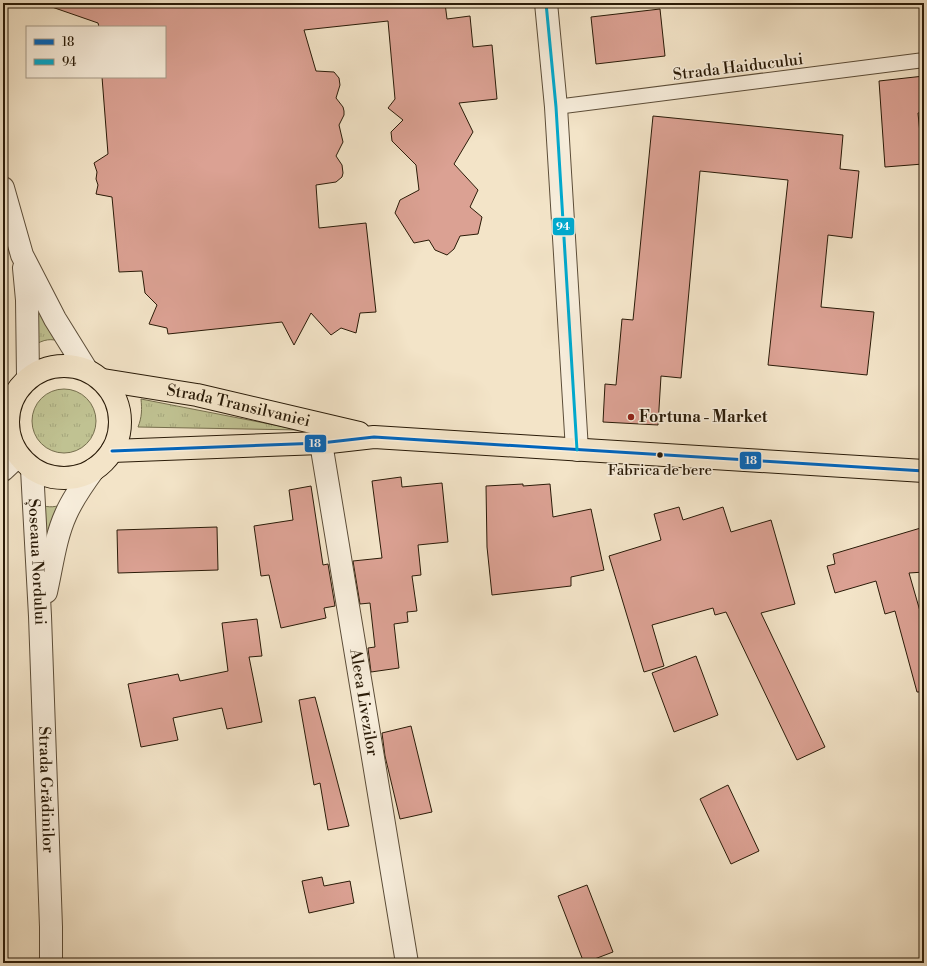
<svg xmlns="http://www.w3.org/2000/svg" width="927" height="966" font-family="'Libre Bodoni',serif">
  <defs>
    <pattern id="grass-tufts" width="24" height="20" patternUnits="userSpaceOnUse"><rect width="24" height="20" fill="#c0c292"/><path d="M3 7l-1-3M5 7V3M7 7l1-3M15 17l-1-3M17 17v-4M19 17l1-3" fill="none" stroke="#a5a67c"/></pattern>
  </defs>
  <rect width="100%" height="100%" fill="#f3e4c8"/>
  <filter id="stains"><feTurbulence type="fractalNoise" baseFrequency=".005" numOctaves="4"/><feColorMatrix values="0 0 0 0 .2 0 0 0 0 .09 0 0 0 0 .02 0 0 0 .5 -.17"/></filter>
  <radialGradient id="worn" r=".72"><stop offset=".6" stop-color="#630" stop-opacity="0"/><stop offset="1" stop-color="#630" stop-opacity=".3"/></radialGradient>
  <path fill="url(#grass-tufts)" stroke="#756e4d" d="M35,296L62,342C51,338 44,339 33,346Z
    M32 421a32 32 0 1 1 64 0a32 32 0 1 1-64 0Z
    M141,399L300,430L138,427C142,417 142,409 141,399Z
    M64,504L45,539L41,505C49,508 56,507 64,504Z"/>
  <path fill="#dba193" stroke="#2a1b08" d="M50,3H445L447,19L470,16L473,47L492,45L497,99L459,103L473,132L454,164L478,190L470,207L482,217L478,234L460,236L454,249L447,255L435,250L429,240L414,243L395,213L400,200L419,190L416,165L392,141L391,132L403,120L388,108L395,99L388,21L304,30L316,71L334,72L339,78L340,85L336,98L343,107L344,111V115L339,125L343,142L336,156L342,165L343,173L342,177L336,182L316,185L319,228L366,223L376,312L360,313L356,333L341,328L331,335L311,313L294,345L282,322L168,334L167,328L149,324L157,305L145,293L142,271L119,272L112,197L96,194L98,185L96,179L97,172L94,163L108,154L102,77H165V27H99L98,23L49,6Z
    M660,9L665,56L596,64L591,17Z
    M924,76V112L918,113L923,164L885,167L879,81Z
    M653,116L843,135L840,169L859,171L852,238L828,235L821,307L874,312L867,375L768,365L788,180L700,171L681,378L661,376L658,425L603,422L605,384L616,385L622,319L633,320Z
    M401,477L402,487L442,483L448,542L418,545L421,575L412,576L417,611L407,612L408,622L394,624L399,668L371,672L368,648L375,647L370,603L360,604L353,561L382,558L372,481Z
    M523,484V486L550,484L553,517L591,509L604,570L571,577V586L492,595L487,547L486,486Z
    M311,486L323,565L328,564L335,606L324,608L326,618L281,628L269,575L261,576L254,526L293,520L289,490Z
    M679,507L683,520L723,507L731,532L771,520L795,604L761,613L825,747L797,760L726,612L715,615L713,608L652,625L664,666L644,672L609,556L661,540L654,514Z
    M217,527L218,570L118,573L117,530Z
    M924,527V572L909,573L924,625V692H917L895,611L885,614L876,581L835,593L827,566L835,564L833,554Z
    M257,619L262,656L249,657L262,722L227,729L222,708L173,718L178,740L141,747L128,684L178,674L180,681L228,671L222,623Z
    M696,656L718,715L674,732L652,673Z
    M315,697L333,765L349,826L328,830L320,783L314,785L299,700Z
    M411,726L432,812L400,819L385,756L382,733Z
    M728,785L759,851L731,864L700,799Z
    M322,877L324,886L350,881L354,903L309,913L302,881Z
    M587,885L613,952L584,963L558,896Z"/>
  <g fill="none" stroke-linecap="round" stroke-linejoin="round">
    <g stroke="#5c4d38" stroke-width="16">
      <path id="service" d="M556,107L924,60"/>
    </g>
    <g stroke="#5c4d38" stroke-width="24">
      <g id="minor">
        <path d="M546,3L556,107L577,450"/>
        <path id="s1" d="M321,443L407,963"/>
      </g>
    </g>
    <g stroke="#5c4d38" stroke-width="24">
      <g id="tertiary">
        <path d="M3,188L22,255L55,319L86,369"/>
        <path d="M24,268L27,300L28,377"/>
        <path d="M3,421L6,419"/>
        <path id="s2" d="M32,469L40,616L51,927V963"/>
        <path d="M3,470L18,456"/>
        <path d="M46,592C52,566 55,538 66,514C73,498 83,484 94,469"/>
      </g>
    </g>
    <g stroke="#2a1b08" stroke-width="24">
      <g id="primary">
        <circle cx="64" cy="422" r="56"/>
        <path id="s3" d="M103,380L197,395L359,433"/>
        <path d="M112,451L321,443L374,437L924,471"/>
      </g>
    </g>
    <use href="#service" stroke="#f7eddb" stroke-width="14"/>
    <use href="#minor" stroke="#f7eddb" stroke-width="22"/>
    <use href="#tertiary" stroke="#f7eddb" stroke-width="22"/>
    <use href="#primary" stroke="#f3e4c8" stroke-width="22"/>
    <g stroke="#f7eddb" stroke-width="6">
      <path id="bus-1" d="M112,451L321,443L374,437L924,471"/>
    </g>
    <g stroke="#f7eddb" stroke-width="6">
      <path id="bus-2" d="M546,3L556,107L577,450"/>
    </g>
    <use href="#bus-1" stroke="#0065bd" stroke-width="3"/>
    <use href="#bus-2" stroke="#00a9ce" stroke-width="3"/>
  </g>
  <circle fill="#8f2418" stroke="#f7eddb" stroke-width="1.5" cx="631" cy="417" r="4"/>
  <circle fill="#2a1b08" stroke="#f7eddb" stroke-width="1.5" cx="660" cy="455" r="3.5"/>
  <g text-anchor="middle" dominant-baseline="central" stroke-width="3" stroke-linejoin="round" paint-order="stroke">
    <g font-size="15" fill="#2a1b08" stroke="#f7eddb">
      <text x="660" y="470">Fabrica de bere</text>
    </g>
    <g font-size="16" fill="#2a1b08" stroke="#f7eddb">
      <text transform="translate(738 67) rotate(-7)">Strada Haiducului</text>
      <text stroke="none"><textPath href="#s3" startOffset="138">Strada Transilvaniei</textPath></text>
      <text stroke="none"><textPath href="#s2" startOffset="93">Șoseaua Nordului</textPath></text>
      <text stroke="none"><textPath href="#s1" startOffset="263">Aleea Livezilor</textPath></text>
      <text stroke="none"><textPath href="#s2" startOffset="321">Strada Grădinilor</textPath></text>
    </g>
    <g font-size="16" font-weight="bold" fill="#2a1b08" stroke="#f7eddb" text-anchor="start">
      <text x="639" y="417">Fortuna - Market</text>
    </g>
  </g>
  <g stroke="#f7eddb" stroke-width="1.5">
    <rect x="552" y="217" width="23" height="19" rx="4" fill="#00a9ce"/>
    <rect x="304" y="434" width="23" height="19" rx="4" fill="#0065bd"/>
    <rect x="739" y="451" width="23" height="19" rx="4" fill="#0065bd"/>
  </g>
  <g font-size="11" text-anchor="middle" font-weight="bold" fill="#fff">
    <text x="563" y="230">94</text>
    <text x="315" y="447">18</text>
    <text x="751" y="464">18</text>
  </g>
  <rect width="927" height="966" fill="none" stroke="#f3e4c8" stroke-width="16"/>
  <rect x="4" y="4" width="919" height="958" fill="none" stroke="#2a1b08" stroke-width="2"/>
  <rect x="8" y="8" width="911" height="950" fill="none" stroke="#2a1b08"/>
  <rect x="26" y="26" width="140" height="52" fill="#f7eddb" stroke="#a59987"/>
  <rect x="34" y="39" width="20" height="6" fill="#0065bd" stroke="#a59987"/>
  <text x="62" y="46" font-size="12" fill="#2a1b08">18</text>
  <rect x="34" y="59" width="20" height="6" fill="#00a9ce" stroke="#a59987"/>
  <text x="62" y="66" font-size="12" fill="#2a1b08">94</text>
  <rect width="100%" height="100%" filter="url(#stains)"/>
  <rect width="100%" height="100%" fill="url(#worn)"/>
</svg>
